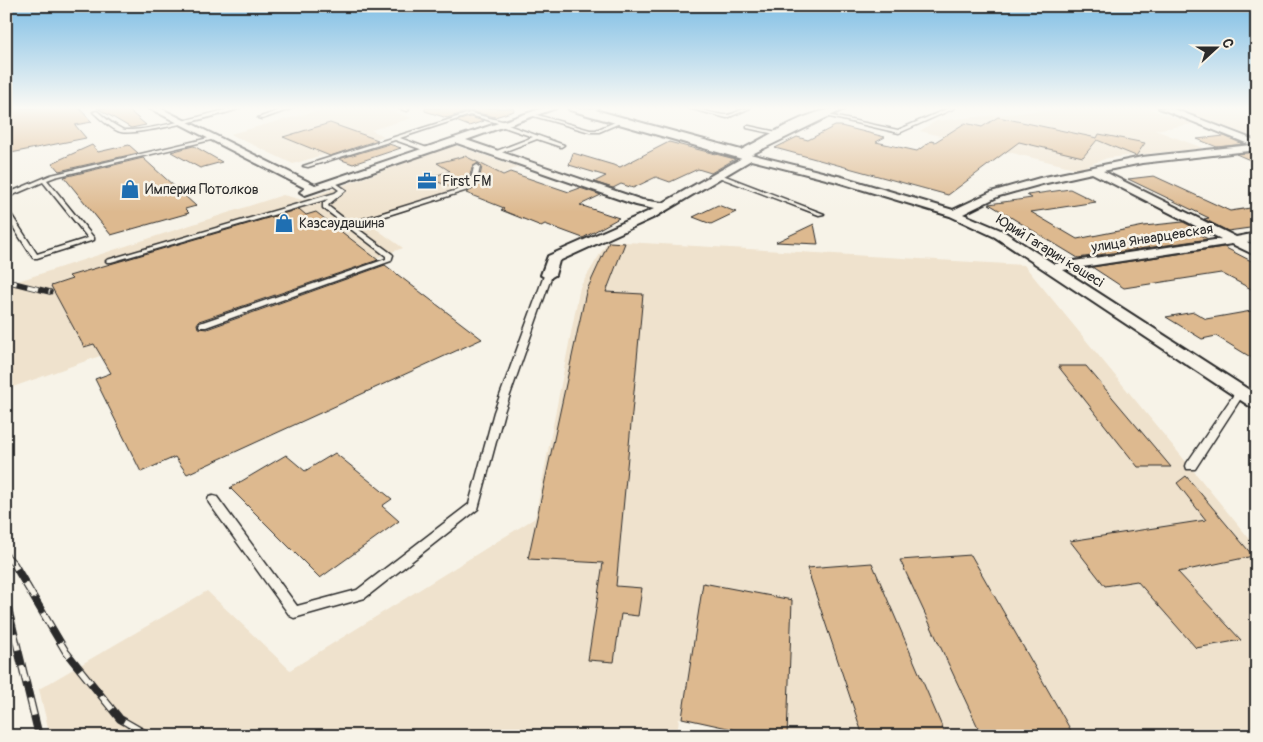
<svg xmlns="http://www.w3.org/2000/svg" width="1263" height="742" font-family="Pangolin,sans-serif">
  <rect width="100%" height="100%" fill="#f7f3e8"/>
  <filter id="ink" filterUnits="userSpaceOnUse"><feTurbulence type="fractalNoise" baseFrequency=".02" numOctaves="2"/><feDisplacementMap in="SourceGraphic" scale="10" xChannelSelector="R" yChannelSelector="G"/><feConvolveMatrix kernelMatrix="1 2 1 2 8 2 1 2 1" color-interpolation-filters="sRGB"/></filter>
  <g filter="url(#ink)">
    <path fill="#efe2cd" d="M327,108H383L412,118L371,130L384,136L293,164L230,134Z
      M1068,108H1147L1193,124L1155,130L1203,148L1107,158L1079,169L920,131L936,121Z
      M1175,108L1257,109V138H1256Z
      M454,145L519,167L485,180L479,188L368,223L403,248L10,388L6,377V285L283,195L303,200Z
      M608,241L1024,265L1257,548V736H763L679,718L677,736H50L39,689L207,591L290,670L535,518L580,287Z"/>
    <path fill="#ddb98f" stroke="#2b2b2b" d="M6,108H79L92,122L75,125L86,138L6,154Z
      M97,108H126L146,125L131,128Z
      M425,108H513L514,111L495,117L469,111L447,118L425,111Z
      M470,117L484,121L469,126L456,121Z
      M998,117L1097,138L1099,134L1145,143L1136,156L1097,140L1083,157L1019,142L948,195L775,148L797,137L808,140L835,126H841L885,137L876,142L917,151L931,141L935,142L965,123L982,127Z
      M330,123L378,140L330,156L283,137Z
      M1224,136L1243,144L1217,147L1197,139Z
      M669,142L735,159L711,173L698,169L670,182L656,177L633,188L621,184L613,188L594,182L606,176L569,165L573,153L620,167Z
      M389,144L401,148L353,164L339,159Z
      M92,145L98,152L129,145L138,153L59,171L52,163Z
      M193,146H194L222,162L200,168L171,152Z
      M1257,152V163L1236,154Z
      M465,156L503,175L510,172L569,192L580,188L601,195L580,205L619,218L583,238L545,224L541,226L501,210L504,208L466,193L478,185L482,167L478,163L472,167L468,183L456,189L428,178L450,171L437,163Z
      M143,158L196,206L185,209L189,213L111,235L64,177Z
      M1154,176L1230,211L1257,207V227L1228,231L1204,219L1209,218L1128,179Z
      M1070,189L1096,202L1031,212L1077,239L1144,226L1183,222L1207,234L1200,235L1208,239L1078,258L989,204L1032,198L1027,195Z
      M718,205L736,212L711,224L693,217Z
      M299,209L306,215L316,212L378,260L199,321L197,324L198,328L207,329L385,265L482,339L187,474L175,457L141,472L95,379L111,373L94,344L84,347L51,286L72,279L69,276Z
      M814,224L818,244L776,242Z
      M609,242L625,243L606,292L643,294L616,586L642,588L638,616L621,614L614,662L588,660L603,563L528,559L586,292Z
      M1224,247L1257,264V292L1221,273L1124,288L1092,267Z
      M1257,310V361L1216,336L1202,339L1166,317L1194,312L1206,319Z
      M1058,366H1086L1171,467H1138Z
      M335,453L392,499L382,506L399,521L320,578L230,488L286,455L305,471Z
      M1186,476L1253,556L1178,572L1241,640L1196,648L1137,581L1105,586L1070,541L1206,520L1177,483Z
      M971,555L1073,734L982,736L900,560Z
      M872,563L946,736H863L807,568Z
      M703,583L792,600L787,736H764L682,718Z"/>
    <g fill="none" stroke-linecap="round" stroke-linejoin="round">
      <g stroke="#2b2b2b" stroke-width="3">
        <path id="service" d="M231,108H240C223,115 137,136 121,132C114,131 98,117 93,112L97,111C104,117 113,125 122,129C136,135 213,113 231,108Z
          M285,108H293L262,119L258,118Z
          M398,108H406L409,110L407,111Z
          M592,108H599L589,113L585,112Z
          M688,108C699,108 720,116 727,115C736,114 741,108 750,108L727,118Z
          M949,108H955L899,133L821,115L823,114L898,130Z
          M470,113L506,122L505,124L564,145L561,147L537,139L498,154H494V152L533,137L498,125V123L470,115L400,138L430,149V151H426L395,140L308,167L303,166Z
          M530,113L590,130H596L625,118L629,119L599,132H590L530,115Z
          M749,126L782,133V134L780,135L747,128V126Z
          M213,137L215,138V139L55,177L47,180L94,238V240L37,258H33L6,216V209L9,211L37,254L88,238L43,182L6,198V194L51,175Z
          M477,165L480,167L476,185L471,189L354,226L392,254L393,255L391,261L206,327H200L199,325L200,323L386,259V256L323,208V203L328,199L111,262H107L106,261L107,260L335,193L339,190L331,184L330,183L333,181L346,190L329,204L328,206L350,223L467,187L470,184L474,167Z
          M716,174H720L824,214L819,215L716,176Z
          M545,273H548L552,275L504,412L478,509L365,598L294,618L290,616L209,503L208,500L209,497L213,496L217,497L297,606L357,590L469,504L494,412Z
          M1240,389L1245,392L1195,469H1187L1186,466L1187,463L1237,390Z"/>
      </g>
      <g stroke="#2b2b2b" stroke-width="4">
        <path id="minor" d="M149,108H160L315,185L543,108H556L466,140L642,200L663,203L742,158L737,155L742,152L842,177L953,210L991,192L1040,178L1142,157L1251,145L1159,108H1171L1257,141V150L1142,163L1103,171L1236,237L1257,233V241L1247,242L1257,247V256L1232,244L1063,270L1257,395V409L1251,407L995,237L950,216L834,181L751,160L655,217L559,261L555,275L548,279L541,275L548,256L654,209L636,205L457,143L305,195L300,192L305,188ZM1092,173L1221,239L1054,264L1003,231L963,214L999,196L1042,184Z"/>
      </g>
      <g stroke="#2b2b2b" stroke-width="4">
        <path id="secondary" d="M568,108H588L741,150C773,134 808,108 846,108L742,159L570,110Z"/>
      </g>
      <use href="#service" fill="#f7f3e8" fill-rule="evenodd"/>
      <use href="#minor" fill="#f7f3e8" fill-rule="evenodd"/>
      <use href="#secondary" fill="#f7f3e8" fill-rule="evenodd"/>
      <g stroke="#2b2b2b" stroke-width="5.5">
        <path id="rail-far1" d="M6,281L50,292"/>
      </g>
      <g stroke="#2b2b2b" stroke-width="8">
        <path id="rail" d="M6,556L14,564L66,652L120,719L150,736
          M6,600L39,736"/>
      </g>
      <use href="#rail-far1" stroke="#f7f3e8" stroke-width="4" stroke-dasharray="11" stroke-linecap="butt"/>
      <use href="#rail" stroke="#f7f3e8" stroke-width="5.5" stroke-dasharray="17" stroke-linecap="butt"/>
    </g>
  </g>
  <linearGradient id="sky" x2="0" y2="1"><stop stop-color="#7fbee5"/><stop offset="0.51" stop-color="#fbfaf5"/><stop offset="1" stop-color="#fbfaf5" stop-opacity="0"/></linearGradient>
  <rect width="1263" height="212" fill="url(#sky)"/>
  <defs>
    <g id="office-bare" transform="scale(1.5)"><path d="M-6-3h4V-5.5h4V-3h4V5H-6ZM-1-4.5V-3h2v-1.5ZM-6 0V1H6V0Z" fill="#1f6fb2" stroke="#f7f3e8" stroke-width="2.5" paint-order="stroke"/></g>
    <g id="shop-bare" transform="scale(1.5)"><path d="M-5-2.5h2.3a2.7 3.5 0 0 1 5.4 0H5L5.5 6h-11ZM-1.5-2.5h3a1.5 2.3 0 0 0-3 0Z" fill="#1f6fb2" stroke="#f7f3e8" stroke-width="2.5" paint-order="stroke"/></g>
  </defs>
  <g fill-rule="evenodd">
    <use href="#office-bare" x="427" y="181"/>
    <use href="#shop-bare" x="130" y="189"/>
    <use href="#shop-bare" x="284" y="223"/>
  </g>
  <g text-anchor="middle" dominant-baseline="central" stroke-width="5" stroke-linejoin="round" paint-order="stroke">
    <g font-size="14" fill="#2b2b2b" stroke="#f7f3e8" text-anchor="start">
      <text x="442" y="181">First FM</text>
      <text x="145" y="189">Империя Потолков</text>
      <text x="299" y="223">Казсаудашина</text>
    </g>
    <g font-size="14" fill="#2b2b2b" stroke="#f7f3e8">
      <text transform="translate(1152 238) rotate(-9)">улица Январцевская</text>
      <text transform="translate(1050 251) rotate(32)">Юрий Гагарин көшесі</text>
    </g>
  </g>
  <rect width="1263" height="742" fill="none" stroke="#f7f3e8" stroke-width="25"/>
  <rect x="12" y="12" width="1238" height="717" fill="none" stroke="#2b2b2b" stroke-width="2" filter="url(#ink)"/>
  <g transform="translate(1216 48) rotate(69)" stroke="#f7f3e8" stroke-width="4" paint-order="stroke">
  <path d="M0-4L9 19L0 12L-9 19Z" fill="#2b2b2b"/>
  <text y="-8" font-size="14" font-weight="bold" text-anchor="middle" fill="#2b2b2b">С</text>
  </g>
</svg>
